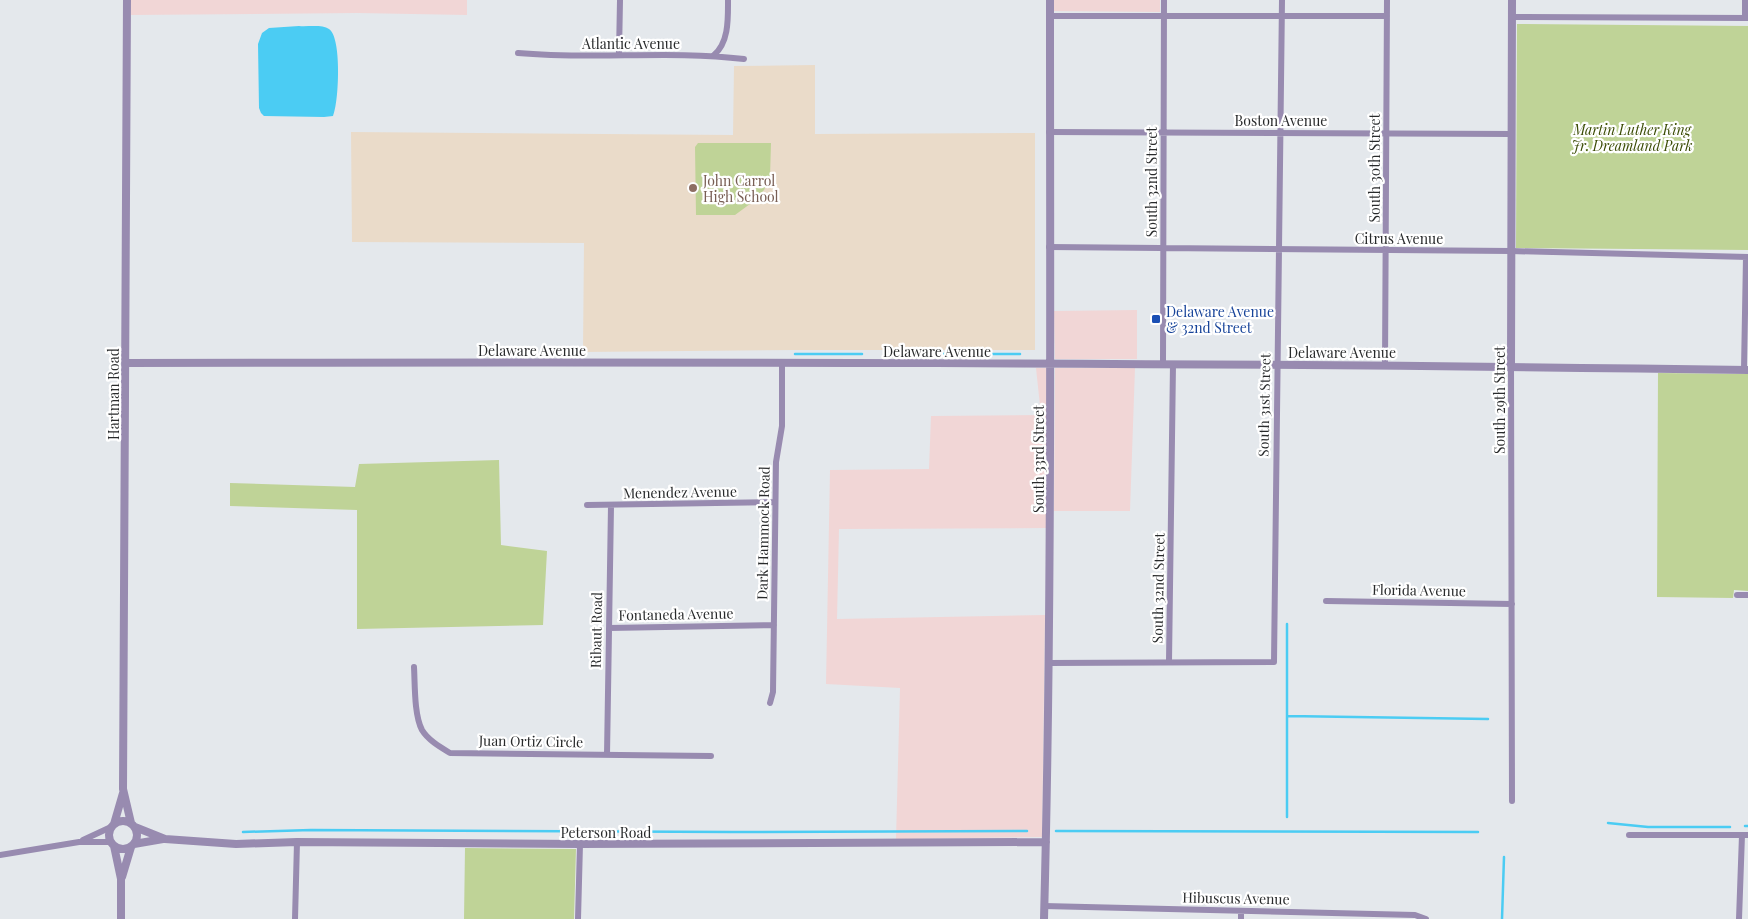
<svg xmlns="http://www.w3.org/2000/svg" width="1748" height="919" font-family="'Playfair Display',serif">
  <rect width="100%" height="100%" fill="#e4e8ec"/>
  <path fill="#f1d6d6" d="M131,0H467V15L357,13L131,15Z
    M1053,0H1160V12L1054,11Z
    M1137,310V359H1055L1054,311Z
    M1036,368H1047L1046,528L839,529L837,619L1045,615L1042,837L896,839L900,688L826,684L830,470L929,469L931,416L1041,415Z
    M1055,368H1135L1130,511H1054Z"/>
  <path fill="#eadbc9" d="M815,65V134L1035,133V350H797L583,352L584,243L352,242L351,132L733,135L734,66Z"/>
  <path fill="#bfd397" d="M1517,24L1748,26V250L1516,248Z
    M698,143H771L770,177L764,190L754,201L735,215H696L695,147Z
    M1658,373L1748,374V591L1734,590L1733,598L1657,597Z
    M499,460L501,545L547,551L543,625L357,629V510L230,506V483L355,487L359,464Z
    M465,848L576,849L574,919H464Z"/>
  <path fill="#4bccf3" d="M299,26C307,27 322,24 329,29C342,37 339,103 333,116L324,117L264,116L261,113L259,108L258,44L262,33L269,28Z"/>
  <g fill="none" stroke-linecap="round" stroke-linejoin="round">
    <path stroke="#4bccf3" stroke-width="2.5" d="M795,354H862
      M890,354H930
      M942,354H1020
      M1287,716L1488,719
      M1287,817V624
      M1608,823L1648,827H1730
      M1745,826H1748
      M1056,831L1478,832
      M243,832L311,830L732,832L1027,831
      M1502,919L1504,857"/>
    <path stroke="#988bb0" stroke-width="6" d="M1050,16H1387
      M1512,17L1748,18
      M1745,18V0
      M518,53C593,60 669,50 744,59
      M619,54L620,0
      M714,55C729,42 728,19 728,0
      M1049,132L1512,134
      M1049,247L1511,251L1748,257
      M1163,364L1164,0
      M1385,365L1387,0
      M1511,366L1512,801
      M1744,369L1746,257
      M587,505L775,502
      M1737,595H1748
      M1326,601L1512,604
      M609,628L774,625
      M1169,662L1173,364
      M1049,663L1274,662L1282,0
      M414,667C415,684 414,715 422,730C428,740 440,747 450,753L711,756
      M770,703L773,692L776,462L782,426V362
      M607,755L611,506
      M1629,835H1748
      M83,840L111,827
      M0,855L79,842H111
      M1044,906L1415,915L1426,919
      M295,919L297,842
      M578,919L580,844
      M1241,919V911
      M1739,919L1742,835"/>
    <path stroke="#988bb0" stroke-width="8" d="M127,0L123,789L131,823
      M126,363C667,362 1207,362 1748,370
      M1511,366L1512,0
      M109 835a14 14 0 1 1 28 0a14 14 0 1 1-28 0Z
      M114,824L123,793
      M135,827L165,839L236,844L297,842L580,844L1046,842
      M134,844L163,839
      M114,846L121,879V919
      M122,877L131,847
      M1044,919C1052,613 1050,306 1050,0"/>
  </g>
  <circle fill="#8d6e63" stroke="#fff" stroke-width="2" cx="693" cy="188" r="5"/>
  <rect fill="#1a4fb4" stroke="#fff" stroke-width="2" x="1151" y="314" width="10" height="10" rx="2.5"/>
  <g text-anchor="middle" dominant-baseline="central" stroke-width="4.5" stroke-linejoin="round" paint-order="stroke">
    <g font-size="14" fill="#282a2b" stroke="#fff">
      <text x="631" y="43">Atlantic Avenue</text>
      <text x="1281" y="120">Boston Avenue</text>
      <text transform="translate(1374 168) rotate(-90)">South 30th Street</text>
      <text transform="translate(1151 182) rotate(-90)">South 32nd Street</text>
      <text x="1399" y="238">Citrus Avenue</text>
      <text x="532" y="350">Delaware Avenue</text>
      <text x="937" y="351">Delaware Avenue</text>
      <text x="1342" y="352">Delaware Avenue</text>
      <text transform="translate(113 394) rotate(-90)">Hartman Road</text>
      <text transform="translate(1499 400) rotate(-90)">South 29th Street</text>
      <text transform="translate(1264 405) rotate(-89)">South 31st Street</text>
      <text transform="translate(1038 459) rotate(-90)">South 33rd Street</text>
      <text transform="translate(680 492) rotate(-1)">Menendez Avenue</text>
      <text transform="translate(763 533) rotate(-89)">Dark Hammock Road</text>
      <text transform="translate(1158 588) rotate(-89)">South 32nd Street</text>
      <text transform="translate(1419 590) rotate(1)">Florida Avenue</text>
      <text transform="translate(676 614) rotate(-1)">Fontaneda Avenue</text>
      <text transform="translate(596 630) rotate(-89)">Ribaut Road</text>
      <text transform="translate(531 741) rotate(1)">Juan Ortiz Circle</text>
      <text x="606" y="832">Peterson Road</text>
      <text transform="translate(1236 898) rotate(1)">Hibuscus Avenue</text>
    </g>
    <g font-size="14" font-style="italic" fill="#3b4c05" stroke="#fff">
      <text x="1632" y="129">Martin Luther King<tspan x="1632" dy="16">Jr. Dreamland Park</tspan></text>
    </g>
    <g font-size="14" fill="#785e54" stroke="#fff" text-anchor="start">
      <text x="703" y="180">John Carrol<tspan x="703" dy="16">High School</tspan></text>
    </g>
    <g font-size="14" fill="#164399" stroke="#fff" text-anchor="start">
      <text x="1166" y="311">Delaware Avenue<tspan x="1166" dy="16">&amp; 32nd Street</tspan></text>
    </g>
  </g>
</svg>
